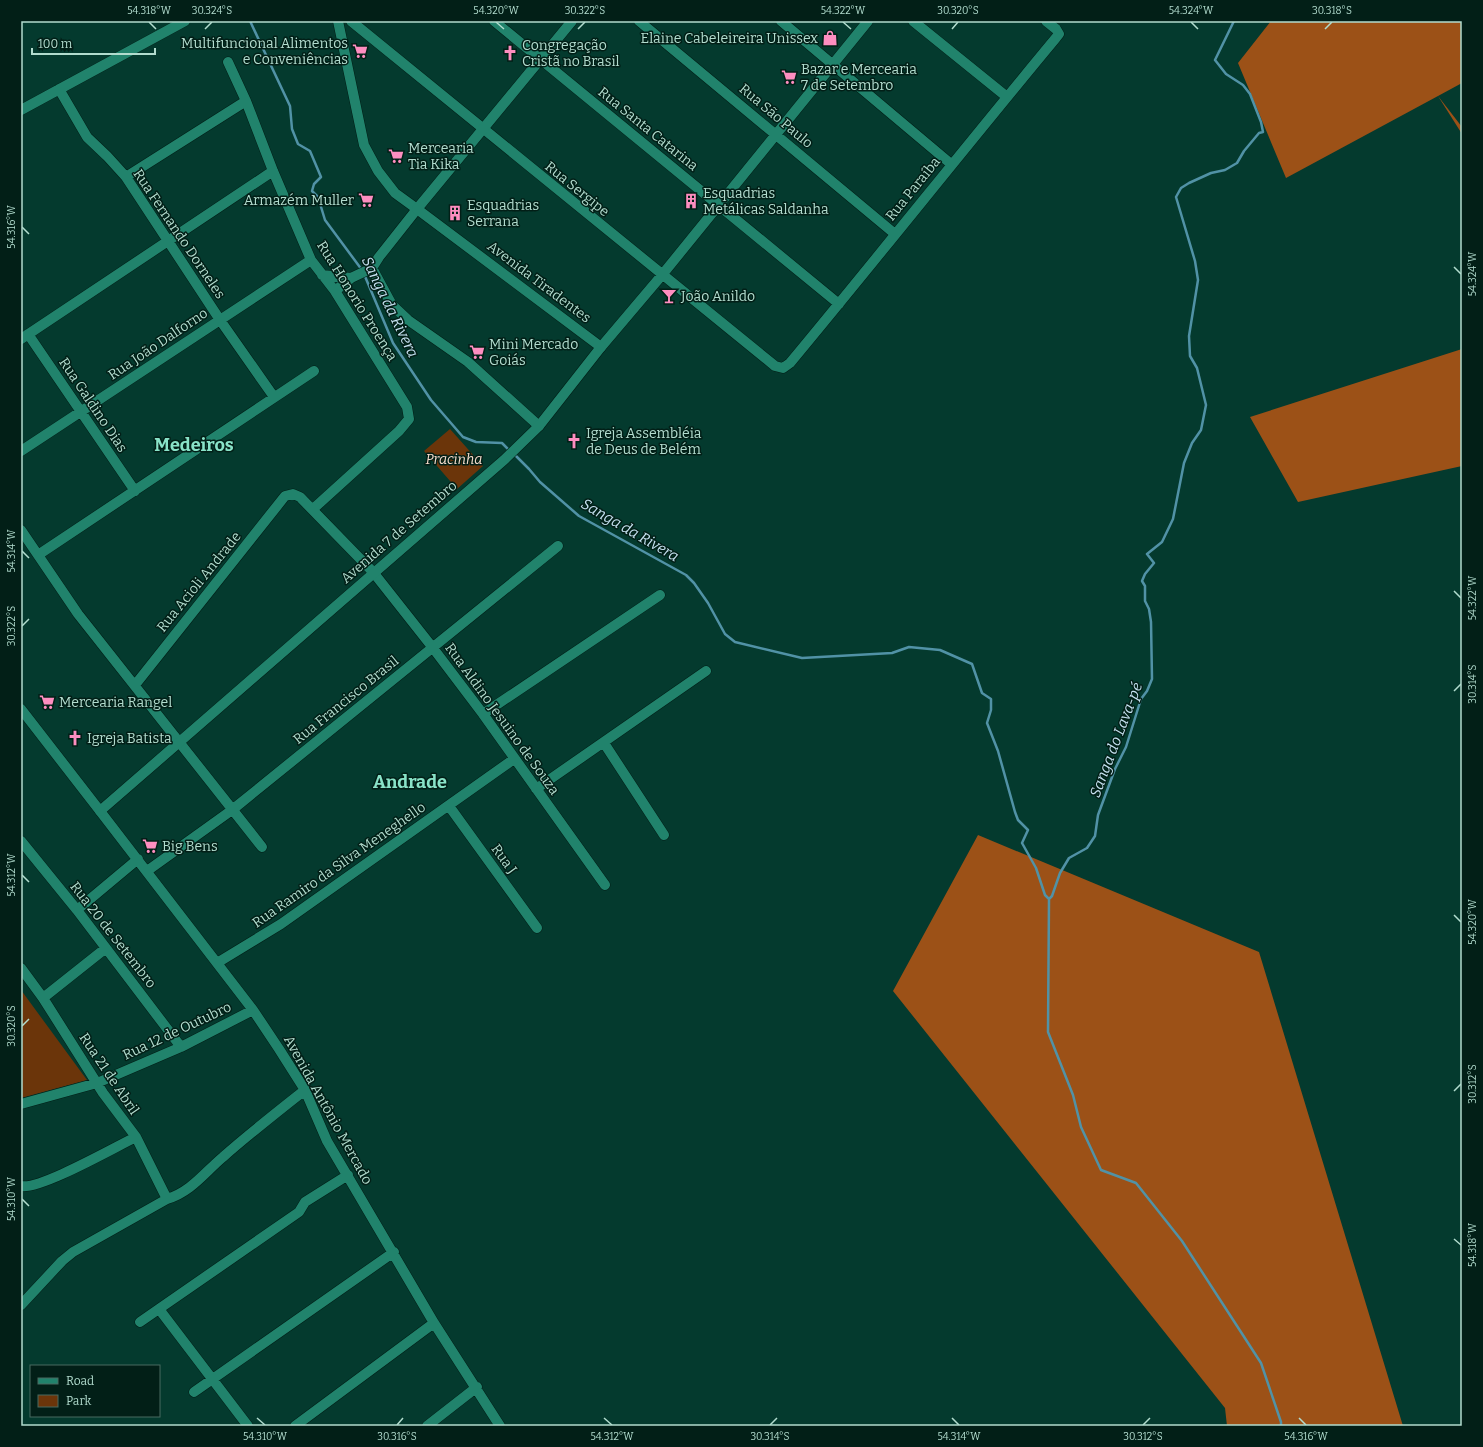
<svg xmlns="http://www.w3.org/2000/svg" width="1483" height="1447" font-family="Bitter,serif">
  <rect width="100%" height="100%" fill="#043a2e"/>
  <path fill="#6b350a" d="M450,429L483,466L457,489L424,451Z
    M21,990L87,1080L21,1098Z"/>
  <path fill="#9c5117" d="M1271,21H1462V83L1438,96L1462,127V134L1438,96L1286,178L1238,63Z
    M1462,349V466L1298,502L1250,417Z
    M978,835L1259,952L1403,1426H1227L1225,1408L893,991Z"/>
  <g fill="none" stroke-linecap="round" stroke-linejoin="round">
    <path stroke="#5192a6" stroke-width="2.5" d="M250,21L290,106L292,129L298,144L310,151L321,177L314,184L312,191L318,197L325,220L362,270
      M364,274L393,343L431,400L463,437L476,442L502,443L510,451
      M514,454L529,469L540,482L579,516L686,575L694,583L708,603L725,634L735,642L802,658L892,653L909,647L940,650L972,664L982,693L991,699V710L987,723L998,751L1015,812L1018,820L1028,830L1022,843L1036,868L1045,895L1049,899
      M1049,899L1052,896L1060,873L1069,858L1087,848L1095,836L1098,815L1115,769L1126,747L1141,699L1147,691L1152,679L1151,622L1149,609L1145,601V586L1142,581L1145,574L1154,563L1147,554L1162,542L1173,519L1184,463L1192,443L1201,430L1206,405L1197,368L1190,356L1189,336L1198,280L1195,261L1176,197L1181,188L1189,183L1211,173L1225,170L1237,163L1244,151L1259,133L1263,132L1261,122L1250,94L1243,85L1226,74L1215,60L1234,21
      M1049,899L1048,1032L1073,1095L1081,1127L1101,1170L1136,1183L1182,1241L1261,1363L1281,1422V1426"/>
    <g stroke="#021f17" stroke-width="11">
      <path id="minor" d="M351,21L775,366L783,368L790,363C879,256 966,146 1055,39L1059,34L1056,29L1046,21
        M494,21L839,304
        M639,21L895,234
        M781,21L951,164
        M913,21L1007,97
        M228,62L246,101L273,171L311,260L335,291L407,407L409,419L399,431L313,509
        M59,89L87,137L107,156L126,177L220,320L274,397
        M21,110L185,21
        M126,177L246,101
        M372,268L392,305L408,320L468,362L539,426
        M322,275L351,278
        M335,291L351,278L372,268L379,257L417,209L395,193L378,171L364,145L338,21
        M28,334L135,491
        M21,339L273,171
        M601,347L662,275L868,21
        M21,451L311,260
        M21,530L78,614L262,847
        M38,555L314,371
        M135,685L285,496L293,494L300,497L373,572L433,648L483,714L605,885
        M483,714L660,595
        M604,743L664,835
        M536,789L706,671
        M449,806L537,928
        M100,811L253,1010L279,1049L305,1090L327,1141L434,1323L500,1426
        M21,841L77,910L181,1047
        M147,871L232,810L558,546
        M77,910L138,859
        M217,963L281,924L514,759
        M21,968L43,998L103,1093L136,1137L167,1199
        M43,998L106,948
        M21,1104L97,1083L181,1047L253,1010
        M21,1186C40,1190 115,1147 136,1137
        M21,1305L62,1261L73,1252L167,1199C191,1192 205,1172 223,1157C249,1134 277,1112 305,1090
        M159,1309L248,1426
        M140,1322L299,1212L305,1202L348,1175
        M194,1392L394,1252
        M295,1426L434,1323
        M427,1426L477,1387"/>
    </g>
    <g stroke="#021f17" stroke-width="11">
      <path id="tertiary" d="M21,709L100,811L504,460L539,426L601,347L417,209L572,21"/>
    </g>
    <use href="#minor" stroke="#21836c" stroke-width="10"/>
    <use href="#tertiary" stroke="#21836c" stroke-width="10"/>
  </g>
  <path fill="none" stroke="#b2dcce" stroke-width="1.5" d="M149,22L156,29M496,22L504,29M843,22L851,29M1191,22L1198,29M205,29L212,22M578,29L585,22M952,29L958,22M1325,29L1332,22M22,227L29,234M1454,267L1461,274M22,551L29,558M1454,591L1461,598M22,626L29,619M1454,691L1461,684M22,875L29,882M1454,915L1461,922M22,1026L29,1019M1454,1091L1461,1084M22,1199L29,1206M1454,1239L1461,1245M257,1418L265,1425M604,1418L612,1425M952,1418L959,1425M1299,1418L1306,1425M397,1425L403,1418M770,1425L777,1418M1143,1425L1150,1418"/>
  <defs>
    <g id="shop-bare" transform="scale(1.2)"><path d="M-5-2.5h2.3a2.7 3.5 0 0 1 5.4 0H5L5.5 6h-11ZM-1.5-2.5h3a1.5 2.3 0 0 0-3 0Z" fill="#fd8ec0" stroke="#021f17" stroke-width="2.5" paint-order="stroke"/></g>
    <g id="supermarket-bare" transform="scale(1.2)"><path d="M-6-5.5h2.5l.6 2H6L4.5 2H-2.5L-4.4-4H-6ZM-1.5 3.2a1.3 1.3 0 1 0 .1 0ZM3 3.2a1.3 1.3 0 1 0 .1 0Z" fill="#fd8ec0" stroke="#021f17" stroke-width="2.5" paint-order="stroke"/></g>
    <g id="church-bare" transform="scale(1.2)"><path d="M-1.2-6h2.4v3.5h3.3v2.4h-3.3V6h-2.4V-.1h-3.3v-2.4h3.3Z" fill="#fd8ec0" stroke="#021f17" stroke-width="2.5" paint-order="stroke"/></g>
    <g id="building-bare" transform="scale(1.2)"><path d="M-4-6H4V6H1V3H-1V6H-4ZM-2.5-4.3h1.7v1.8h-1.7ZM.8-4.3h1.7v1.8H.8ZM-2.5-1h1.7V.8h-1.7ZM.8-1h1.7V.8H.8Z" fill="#fd8ec0" stroke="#021f17" stroke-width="2.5" paint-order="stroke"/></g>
    <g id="bar-bare" transform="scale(1.2)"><path d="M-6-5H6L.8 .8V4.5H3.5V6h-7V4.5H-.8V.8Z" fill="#fd8ec0" stroke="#021f17" stroke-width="2.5" paint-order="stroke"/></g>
  </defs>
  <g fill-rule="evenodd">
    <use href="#shop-bare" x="830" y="38"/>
    <use href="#supermarket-bare" x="360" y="51"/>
    <use href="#church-bare" x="510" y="53"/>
    <use href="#supermarket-bare" x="789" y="77"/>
    <use href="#supermarket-bare" x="396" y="156"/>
    <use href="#supermarket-bare" x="366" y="200"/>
    <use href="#building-bare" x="691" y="201"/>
    <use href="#building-bare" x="455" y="213"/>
    <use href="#bar-bare" x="669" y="296"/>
    <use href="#supermarket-bare" x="477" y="352"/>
    <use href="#church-bare" x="574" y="441"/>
    <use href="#supermarket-bare" x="47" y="702"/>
    <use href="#church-bare" x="75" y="738"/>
    <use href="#supermarket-bare" x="150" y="846"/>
  </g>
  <g text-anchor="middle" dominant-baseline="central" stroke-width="3" stroke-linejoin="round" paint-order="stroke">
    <g font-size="14" fill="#b2dcce" stroke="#021f17" text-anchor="start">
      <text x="818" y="38" text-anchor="end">Elaine Cabeleireira Unissex</text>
      <text x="348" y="43" text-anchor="end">Multifuncional Alimentos<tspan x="348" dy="16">e Conveniências</tspan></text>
      <text x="522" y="45">Congregação<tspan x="522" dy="16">Cristã no Brasil</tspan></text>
      <text x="801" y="69">Bazar e Mercearia<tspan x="801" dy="16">7 de Setembro</tspan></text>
      <text x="408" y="148">Mercearia<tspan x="408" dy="16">Tia Kika</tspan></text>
      <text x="703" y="193">Esquadrias<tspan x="703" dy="16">Metálicas Saldanha</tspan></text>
      <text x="354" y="200" text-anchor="end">Armazém Muller</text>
      <text x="467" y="205">Esquadrias<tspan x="467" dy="16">Serrana</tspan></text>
      <text x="681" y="296">João Anildo</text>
      <text x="489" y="344">Mini Mercado<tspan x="489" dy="16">Goiás</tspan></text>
      <text x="586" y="433">Igreja Assembléia<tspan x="586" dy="16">de Deus de Belém</tspan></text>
      <text x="59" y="702">Mercearia Rangel</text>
      <text x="87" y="738">Igreja Batista</text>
      <text x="162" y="846">Big Bens</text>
    </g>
    <g font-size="14" fill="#b2dcce" stroke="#021f17">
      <text transform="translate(776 116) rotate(40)">Rua São Paulo</text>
      <text transform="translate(648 129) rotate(39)">Rua Santa Catarina</text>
      <text transform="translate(577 189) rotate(39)">Rua Sergipe</text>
      <text transform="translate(913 189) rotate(-51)">Rua Paraíba</text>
      <text transform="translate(179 234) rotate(56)">Rua Fernando Dorneles</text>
      <text transform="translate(539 282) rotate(37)">Avenida Tiradentes</text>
      <text transform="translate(357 301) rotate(58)">Rua Honorio Proença</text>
      <text transform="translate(158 344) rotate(-34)">Rua João Dalforno</text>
      <text transform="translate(93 405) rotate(56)">Rua Galdino Dias</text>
      <text transform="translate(399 532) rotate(-41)">Avenida 7 de Setembro</text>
      <text transform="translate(199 582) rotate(-51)">Rua Acioli Andrade</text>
      <text transform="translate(346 700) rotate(-39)">Rua Francisco Brasil</text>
      <text transform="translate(502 719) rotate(54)">Rua Aldino Jesuino de Souza</text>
      <text transform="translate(504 859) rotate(54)">Rua J</text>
      <text transform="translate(339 865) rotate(-35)">Rua Ramiro da Silva Meneghello</text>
      <text transform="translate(113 935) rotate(52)">Rua 20 de Setembro</text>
      <text transform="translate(177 1031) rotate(-25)">Rua 12 de Outubro</text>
      <text transform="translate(109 1074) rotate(56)">Rua 21 de Abril</text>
      <text transform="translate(328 1110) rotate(61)">Avenida Antônio Mercado</text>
    </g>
    <g font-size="14" font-style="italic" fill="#f5dbcb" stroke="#021f17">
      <text x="454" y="459">Pracinha</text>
    </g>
    <g font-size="15" font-style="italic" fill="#c6e2f1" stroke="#021f17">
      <text transform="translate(390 307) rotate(64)">Sanga da Rivera</text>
      <text transform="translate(630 530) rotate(30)">Sanga da Rivera</text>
      <text transform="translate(1116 740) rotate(-69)">Sanga do Lava-pé</text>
    </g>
    <g font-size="18" font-weight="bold" fill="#89e3c8" stroke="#021f17">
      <text x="194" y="445">Medeiros</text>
      <text x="410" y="782">Andrade</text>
    </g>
  </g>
  <rect width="1483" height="1447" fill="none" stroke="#021f17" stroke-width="44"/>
  <rect x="30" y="1365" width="130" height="52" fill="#021f17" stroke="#486b60"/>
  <rect x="38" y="1378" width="20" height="6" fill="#21836c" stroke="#486b60"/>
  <text x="66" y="1385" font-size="12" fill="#b2dcce">Road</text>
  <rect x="38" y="1395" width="20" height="12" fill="#6b350a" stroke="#486b60"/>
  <text x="66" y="1405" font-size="12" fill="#b2dcce">Park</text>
  <path d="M32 48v6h123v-6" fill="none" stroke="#b2dcce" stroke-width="2"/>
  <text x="38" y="48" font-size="12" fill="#b2dcce" stroke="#021f17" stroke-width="3" paint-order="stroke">100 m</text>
  <rect x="22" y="22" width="1439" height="1403" fill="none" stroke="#b2dcce" stroke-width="1.5"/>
  <g font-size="10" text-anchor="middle" fill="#b2dcce">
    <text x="149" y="14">54.318°W</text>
    <text x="212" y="14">30.324°S</text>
    <text x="496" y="14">54.320°W</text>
    <text x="585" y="14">30.322°S</text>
    <text x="843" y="14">54.322°W</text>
    <text x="958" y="14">30.320°S</text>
    <text x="1191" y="14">54.324°W</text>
    <text x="1332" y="14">30.318°S</text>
    <text transform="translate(11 227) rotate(-90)" y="4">54.316°W</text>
    <text transform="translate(1472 274) rotate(-90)" y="4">54.324°W</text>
    <text transform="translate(11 551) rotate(-90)" y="4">54.314°W</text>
    <text transform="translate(1472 598) rotate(-90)" y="4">54.322°W</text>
    <text transform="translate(11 626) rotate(-90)" y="4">30.322°S</text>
    <text transform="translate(1472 684) rotate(-90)" y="4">30.314°S</text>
    <text transform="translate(11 875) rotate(-90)" y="4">54.312°W</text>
    <text transform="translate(1472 922) rotate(-90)" y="4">54.320°W</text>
    <text transform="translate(11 1026) rotate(-90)" y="4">30.320°S</text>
    <text transform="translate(1472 1084) rotate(-90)" y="4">30.312°S</text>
    <text transform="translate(11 1199) rotate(-90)" y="4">54.310°W</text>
    <text transform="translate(1472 1245) rotate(-90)" y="4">54.318°W</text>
    <text x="265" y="1440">54.310°W</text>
    <text x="397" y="1440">30.316°S</text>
    <text x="612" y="1440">54.312°W</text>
    <text x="770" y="1440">30.314°S</text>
    <text x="959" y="1440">54.314°W</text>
    <text x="1143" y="1440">30.312°S</text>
    <text x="1306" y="1440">54.316°W</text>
  </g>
</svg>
